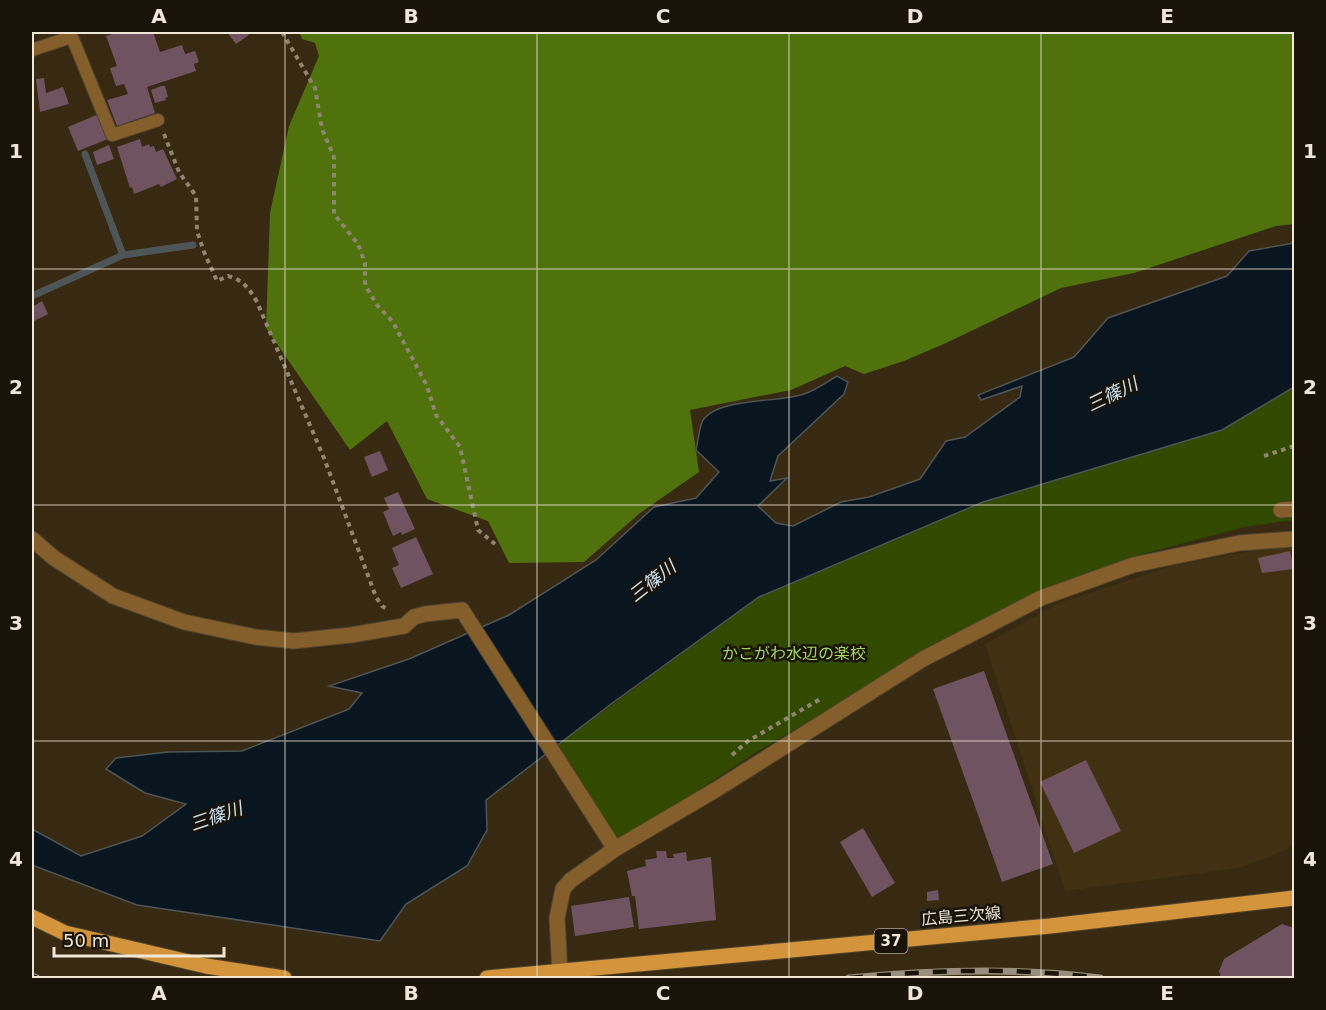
<svg xmlns="http://www.w3.org/2000/svg" width="1326" height="1010" font-family="'DejaVu Sans','Noto Sans JP',sans-serif">
  <rect width="100%" height="100%" fill="#372912"/>
  <path fill="#413011" d="M1294,543V843L1283,851L1239,868L1065,891L985,644L1061,602L1176,565Z"/>
  <path fill="#314a00" d="M1294,387V520L1244,527L1128,558L1035,593L904,664L752,755L668,810L616,842L556,746L759,597L983,502L1222,430Z"/>
  <path fill="#50720c" d="M299,32H1294V224L1276,226L1134,273L1061,288L946,343L904,361L864,374L845,366L791,390L690,410L699,472L640,513L584,562L509,563L488,521L427,499L387,421L350,450L266,328L270,213L289,126L319,56L315,43L302,39Z"/>
  <path fill="#09161f" stroke="#4e5557" stroke-width="1.5" d="M1294,243V387L1222,430L983,502L759,597L611,704L486,800L487,830L467,866L406,904L380,941L137,905L32,865V829L81,856L142,836L186,804L145,793L106,769L116,758L168,752L242,751L349,709L362,693L329,686L409,659L509,615L596,560L654,507L696,498L719,472L696,450C698,441 699,430 702,422C715,397 781,403 804,394C816,390 827,382 837,376L848,382L844,394L778,456L770,481L787,478L758,506L776,523L793,526L841,502L869,497L920,479L946,441L965,437L1020,397L1022,386L981,400L978,395L1074,357L1108,318L1227,276L1249,251Z"/>
  <g fill="none" stroke-linecap="round" stroke-linejoin="round">
    <path stroke="#4e5557" stroke-width="7" d="M85,154L123,255
      M32,296L123,255L193,245"/>
  </g>
  <path fill="#6f5361" d="M119,32H153L160,52L182,45L185,54L195,51L199,62L194,64L196,71L147,87L155,113L117,126L107,100L128,94L124,84L116,86L110,68L117,66L106,36Z
    M227,32H246L249,35L236,44Z
    M44,78L46,93L63,87L69,104L40,112L36,79Z
    M161,86H165L168,97L165,98L166,100L155,103L151,90Z
    M99,114L108,139L78,151L68,127Z
    M140,139L142,147L149,144L150,147L154,146L156,152L163,149L177,179L161,187L159,184L134,194L132,187L130,188L117,147Z
    M109,145L114,159L97,165L93,152Z
    M42,301L48,314L32,322V307Z
    M380,451L388,470L372,477L364,457Z
    M398,492L415,529L402,535L401,532L393,536L383,512L389,509L384,498Z
    M416,537L433,574L401,588L392,568L399,565L392,548Z
    M1290,551L1294,569L1262,573L1258,558Z
    M984,671L1053,864L1002,882L933,689Z
    M1086,760L1121,831L1074,853L1040,782Z
    M863,828L895,883L872,897L840,842Z
    M656,851H666L667,858H674L673,854L686,852L687,861L711,857L716,920L639,929L635,896H632L627,871L646,866L645,860L657,858Z
    M938,890L939,900L927,901V892Z
    M629,897L634,927L575,936L571,906Z
    M1282,924L1294,928V978H1221L1219,971L1224,959Z"/>
  <g fill="none" stroke-linecap="round" stroke-linejoin="round">
    <g stroke="#51442e" stroke-width="14">
      <path id="lane" d="M70,32L112,135L158,120
        M32,50L71,37"/>
    </g>
    <g stroke="#51442e" stroke-width="17">
      <path id="street" d="M1281,510L1294,509
        M32,539L54,558L113,596L184,622L255,637L294,641L351,635L404,626L414,617L425,614L462,610L615,849
        M560,973L557,918L563,889L571,880L615,849L717,789L923,659L1041,598L1133,565L1239,543L1294,539"/>
    </g>
    <g stroke="#51442e" stroke-width="17">
      <path id="primary" d="M32,917L65,933L206,966L284,978
        M487,978L1050,926L1294,898"/>
    </g>
    <path stroke="#908572" stroke-width="4" stroke-dasharray="4.5 4.5" stroke-linecap="butt" d="M282,32L315,88L322,129L334,157V214L358,244L365,263V285L377,305L393,322L427,386L436,415L460,447L478,530L495,544
      M164,134L179,172L196,196L197,231L204,252L217,281L228,276C243,280 249,288 257,302L324,458L376,597L382,606L387,609
      M1264,456L1294,446
      M732,755L748,741L822,698"/>
    <use href="#lane" stroke="#855f2b" stroke-width="12"/>
    <use href="#street" stroke="#855f2b" stroke-width="15"/>
    <use href="#primary" stroke="#d3943b" stroke-width="15"/>
    <g stroke="#9a8f7d" stroke-width="7">
      <path id="rail" d="M32,976L37,978
        M849,978C933,970 1017,967 1100,978"/>
    </g>
    <use href="#rail" stroke="#191309" stroke-width="4.5" stroke-dasharray="14" stroke-linecap="butt"/>
  </g>
  <path fill="none" stroke="#f0e7d9" stroke-width="1.5" stroke-opacity="0.55" d="M285,32V978M537,32V978M789,32V978M1041,32V978M32,269H1294M32,505H1294M32,741H1294"/>
  <g text-anchor="middle" dominant-baseline="central" stroke-width="5" stroke-linejoin="round" paint-order="stroke">
    <rect fill="#191309" stroke="#b0a79b" stroke-width="1.5" x="874.5" y="929" width="33" height="24" rx="4.5"/>
    <g font-size="15" font-weight="bold" fill="#f0e7d9">
      <text x="891" y="941">37</text>
    </g>
    <g font-size="16" fill="#a4d55e" stroke="#191309">
      <text x="794" y="653">かこがわ水辺の楽校</text>
    </g>
    <g font-size="16" fill="#f0e7d9" stroke="#191309">
      <text transform="translate(961 916) rotate(-5)">広島三次線</text>
    </g>
    <g font-size="18" font-style="italic" fill="#cde3f2" stroke="#191309">
      <text transform="translate(1112 394) rotate(-26)">三篠川</text>
      <text transform="translate(652 581) rotate(-38)">三篠川</text>
      <text transform="translate(216 816) rotate(-19)">三篠川</text>
    </g>
  </g>
  <rect width="1326" height="1010" fill="none" stroke="#191309" stroke-width="66"/>
  <path d="M54 947v9h170v-9" fill="none" stroke="#f0e7d9" stroke-width="3"/>
  <text x="63" y="947" font-size="18" fill="#f0e7d9" stroke="#191309" stroke-width="4.5" paint-order="stroke">50 m</text>
  <rect x="33" y="33" width="1260" height="944" fill="none" stroke="#f0e7d9" stroke-width="2"/>
  <g font-size="20" text-anchor="middle" font-weight="bold" fill="#f0e7d9">
    <text x="159" y="23">A</text>
    <text x="411" y="23">B</text>
    <text x="663" y="23">C</text>
    <text x="915" y="23">D</text>
    <text x="1167" y="23">E</text>
    <text x="16" y="158">1</text>
    <text x="1310" y="158">1</text>
    <text x="16" y="394">2</text>
    <text x="1310" y="394">2</text>
    <text x="16" y="630">3</text>
    <text x="1310" y="630">3</text>
    <text x="16" y="866">4</text>
    <text x="1310" y="866">4</text>
    <text x="159" y="1000">A</text>
    <text x="411" y="1000">B</text>
    <text x="663" y="1000">C</text>
    <text x="915" y="1000">D</text>
    <text x="1167" y="1000">E</text>
  </g>
</svg>
